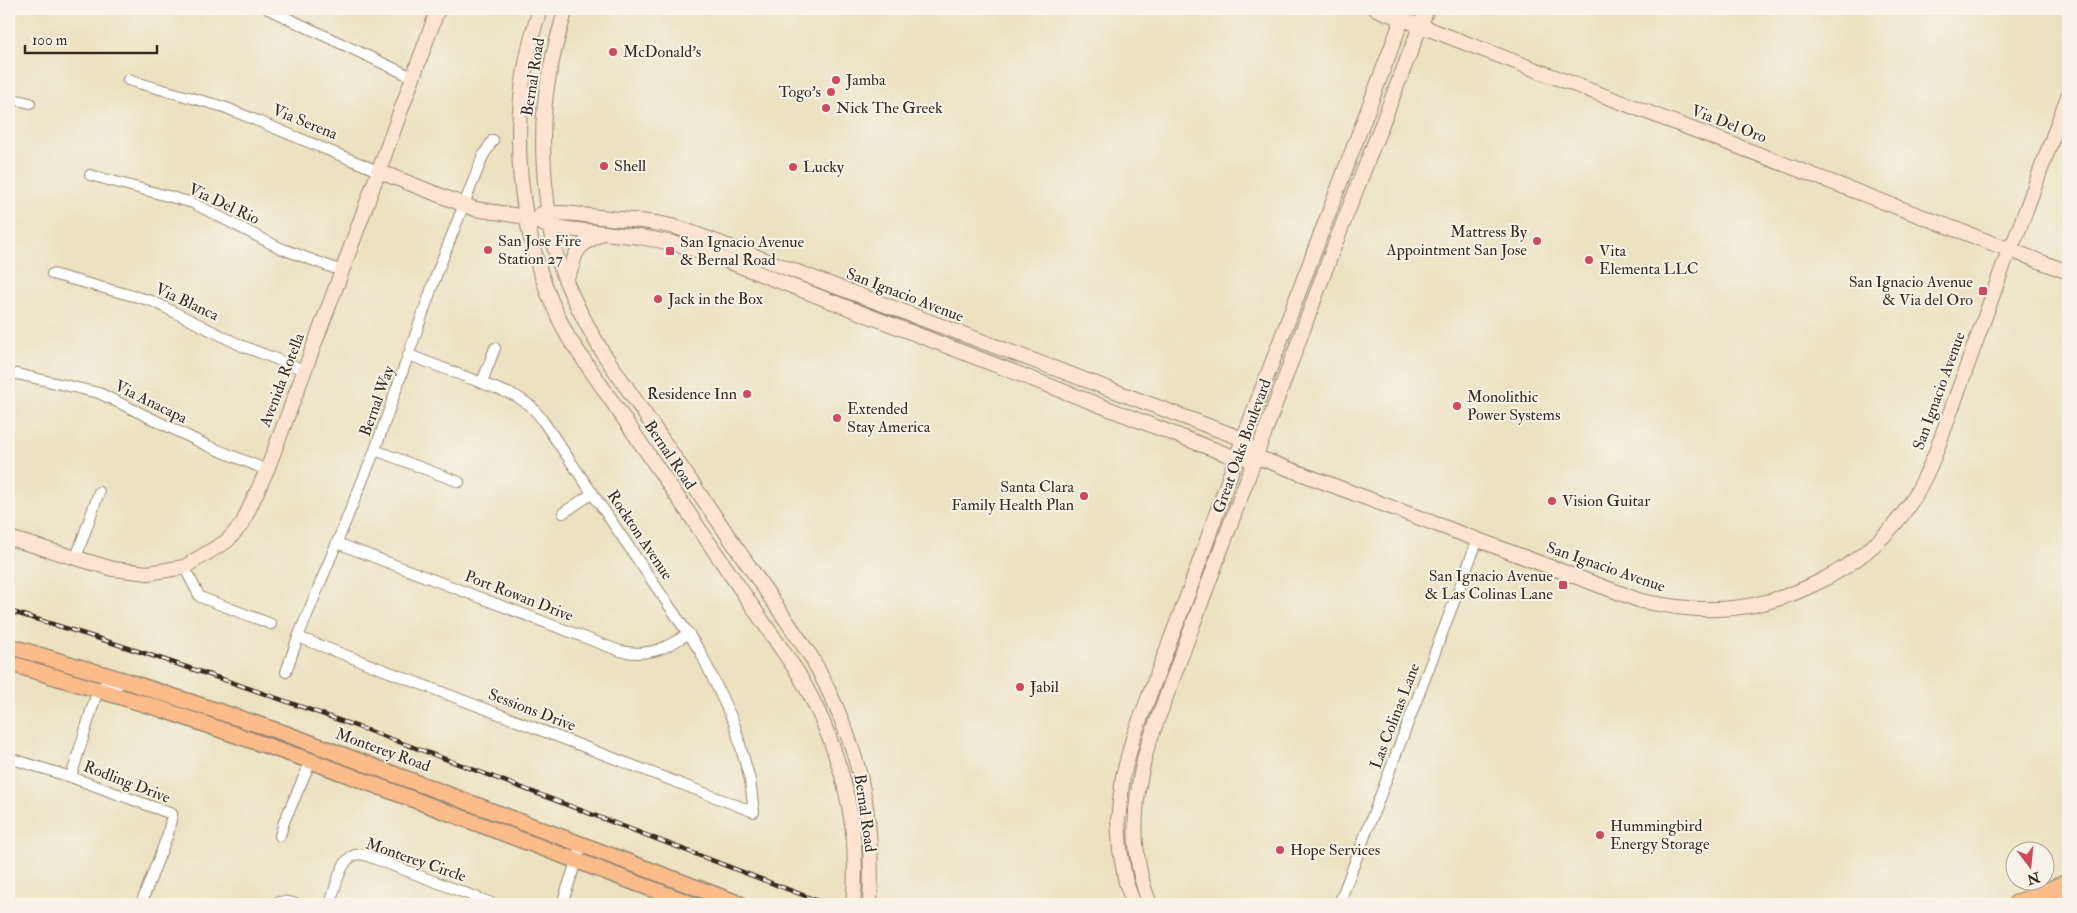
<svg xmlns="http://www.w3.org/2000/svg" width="2077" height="913" font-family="'IM FELL Double Pica',serif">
  <rect width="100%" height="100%" fill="#f7f3e8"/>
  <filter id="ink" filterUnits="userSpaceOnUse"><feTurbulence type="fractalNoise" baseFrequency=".02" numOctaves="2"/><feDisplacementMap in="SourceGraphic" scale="10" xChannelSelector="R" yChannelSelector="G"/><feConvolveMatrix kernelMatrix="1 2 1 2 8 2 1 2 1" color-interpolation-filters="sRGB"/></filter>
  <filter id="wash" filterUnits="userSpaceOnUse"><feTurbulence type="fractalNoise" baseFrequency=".0096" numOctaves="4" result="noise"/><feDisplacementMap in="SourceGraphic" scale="20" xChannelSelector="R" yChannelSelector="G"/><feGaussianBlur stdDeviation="1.12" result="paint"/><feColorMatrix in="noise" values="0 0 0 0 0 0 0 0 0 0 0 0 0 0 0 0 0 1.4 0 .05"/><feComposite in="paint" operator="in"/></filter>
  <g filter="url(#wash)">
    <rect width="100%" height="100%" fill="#ece1c0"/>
  </g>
  <g filter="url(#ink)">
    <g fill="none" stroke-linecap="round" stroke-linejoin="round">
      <g stroke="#94866f" stroke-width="12">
        <path id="street" d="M268,9L412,77
          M128,80L224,107L378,171
          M9,98L30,103
          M90,175L193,203L280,248L342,271
          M52,274L152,301L240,345L304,370
          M17,374L99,393L208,446L267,470
          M482,382L495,348
          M375,450L459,482
          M563,513L593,493
          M337,543L620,651C649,657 665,649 689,633
          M76,558L99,492
          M184,567L200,597L271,624
          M298,637L754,812L750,780L734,723L700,651L541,418L531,406L516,396L409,355
          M286,672L298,637L375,450L437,273L483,156L493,140
          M9,758L71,777L172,814L168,834L141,904
          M71,777L98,689L107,684L115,686L126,681
          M280,836L284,822L311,761
          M273,904C280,900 288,901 296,904
          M330,904C336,888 341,848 365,855L494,904
          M562,904L582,844
          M661,904L665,894
          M1339,904L1478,539"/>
      </g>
      <g stroke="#94866f" stroke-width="16">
        <path id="secondary" d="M540,9C504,118 515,236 568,337L798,673C839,743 862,823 853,904
          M566,9C544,79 538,128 547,201C549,214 549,229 553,242C561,278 584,321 603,353L812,658C858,743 875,807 870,904
          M1376,9L2068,272
          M378,171L475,209L526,217L550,227L640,237L673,243L709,254L1236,458L1257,457L1641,601C1667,606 1691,610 1717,609C1784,608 1862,568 1902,515C1917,496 1927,474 1936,452L2009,250L2016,237L2068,96
          M541,214C560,211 581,215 600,217C628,220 658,221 685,230L1243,439L1248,445
          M566,278C575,266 571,262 577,252C582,242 594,238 603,233
          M9,538L113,569L148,573L184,567L227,541L242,524L267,470L342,271L438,9
          M1134,904L1126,883L1120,850L1118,820L1123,776L1133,738L1191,586L1236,458L1406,9
          M1150,904C1129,853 1133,797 1148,745L1335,244L1427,9"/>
      </g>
      <g stroke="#94866f" stroke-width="18">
        <path id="primary" d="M9,646L126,681L284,733L740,904
          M9,663L161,709L311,761L692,904"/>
      </g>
      <g stroke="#94866f" stroke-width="20">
        <path id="highway" d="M2017,904L2068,883
          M2061,904L2068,901"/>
      </g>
      <use href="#street" stroke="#fff" stroke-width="10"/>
      <use href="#secondary" stroke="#fde4d1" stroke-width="14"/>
      <use href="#primary" stroke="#fabc8b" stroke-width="15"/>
      <use href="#highway" stroke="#fabc8b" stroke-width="18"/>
      <g stroke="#3b2a1e" stroke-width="4.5">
        <path id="rail" d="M9,611C286,693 556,801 826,904"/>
      </g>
      <use href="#rail" stroke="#f7f3e8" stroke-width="2.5" stroke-dasharray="8" stroke-linecap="butt"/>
    </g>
  </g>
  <g fill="#d1495b" stroke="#f7f3e8" stroke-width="2">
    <circle cx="613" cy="52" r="5"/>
    <circle cx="836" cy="80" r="5"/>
    <circle cx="831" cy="92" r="5"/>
    <circle cx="826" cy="108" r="5"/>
    <circle cx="604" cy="166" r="5"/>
    <circle cx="793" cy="167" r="5"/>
    <circle cx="1537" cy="241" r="5"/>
    <circle cx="488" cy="250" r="5"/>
    <rect x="665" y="246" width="10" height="10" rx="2.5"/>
    <circle cx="1589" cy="260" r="5"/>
    <rect x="1978" y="286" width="10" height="10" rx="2.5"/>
    <circle cx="658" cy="299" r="5"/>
    <circle cx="747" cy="394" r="5"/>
    <circle cx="1457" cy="406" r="5"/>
    <circle cx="837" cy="418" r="5"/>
    <circle cx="1084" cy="496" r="5"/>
    <circle cx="1552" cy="501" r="5"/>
    <rect x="1558" y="580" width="10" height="10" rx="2.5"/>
    <circle cx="1020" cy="687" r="5"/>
    <circle cx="1600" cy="835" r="5"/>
    <circle cx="1280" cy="850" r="5"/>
  </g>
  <g text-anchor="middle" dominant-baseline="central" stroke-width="4" stroke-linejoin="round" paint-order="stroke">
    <g font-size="16" fill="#3b2a1e" stroke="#f7f3e8" text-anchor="start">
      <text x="623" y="52">McDonald's</text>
      <text x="846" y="80">Jamba</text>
      <text x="821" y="92" text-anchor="end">Togo's</text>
      <text x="836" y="108">Nick The Greek</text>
      <text x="614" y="166">Shell</text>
      <text x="803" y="167">Lucky</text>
      <text x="1527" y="232" text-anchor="end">Mattress By<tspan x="1527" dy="18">Appointment San Jose</tspan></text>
      <text x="498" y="241">San Jose Fire<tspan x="498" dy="18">Station 27</tspan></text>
      <text x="680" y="242">San Ignacio Avenue<tspan x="680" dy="18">&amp; Bernal Road</tspan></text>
      <text x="1599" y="251">Vita<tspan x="1599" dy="18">Elementa LLC</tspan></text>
      <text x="1973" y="282" text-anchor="end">San Ignacio Avenue<tspan x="1973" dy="18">&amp; Via del Oro</tspan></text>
      <text x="668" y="299">Jack in the Box</text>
      <text x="737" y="394" text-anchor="end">Residence Inn</text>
      <text x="1467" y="397">Monolithic<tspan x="1467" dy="18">Power Systems</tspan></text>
      <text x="847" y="409">Extended<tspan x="847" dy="18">Stay America</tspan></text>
      <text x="1074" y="487" text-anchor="end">Santa Clara<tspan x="1074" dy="18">Family Health Plan</tspan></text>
      <text x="1562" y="501">Vision Guitar</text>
      <text x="1553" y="576" text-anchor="end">San Ignacio Avenue<tspan x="1553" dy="18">&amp; Las Colinas Lane</tspan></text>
      <text x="1030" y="687">Jabil</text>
      <text x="1610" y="826">Hummingbird<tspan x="1610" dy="18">Energy Storage</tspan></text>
      <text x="1290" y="850">Hope Services</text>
    </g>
    <g font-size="16" fill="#3b2a1e" stroke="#f7f3e8">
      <text transform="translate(533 77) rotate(-81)">Bernal Road</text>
      <text transform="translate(305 122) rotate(22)">Via Serena</text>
      <text transform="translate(1729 124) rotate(21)">Via Del Oro</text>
      <text transform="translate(224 204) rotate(25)">Via Del Rio</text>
      <text transform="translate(905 295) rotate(21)">San Ignacio Avenue</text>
      <text transform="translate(187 302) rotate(25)">Via Blanca</text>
      <text transform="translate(282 380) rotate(-69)">Avenida Rotella</text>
      <text transform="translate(1939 391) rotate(-70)">San Ignacio Avenue</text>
      <text transform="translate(377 401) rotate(-70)">Bernal Way</text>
      <text transform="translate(151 402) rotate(26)">Via Anacapa</text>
      <text transform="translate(1242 446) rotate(-70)">Great Oaks Boulevard</text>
      <text transform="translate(670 455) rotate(56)">Bernal Road</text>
      <text transform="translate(640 535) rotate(56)">Rockton Avenue</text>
      <text transform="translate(1606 567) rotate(19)">San Ignacio Avenue</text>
      <text transform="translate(519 596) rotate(21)">Port Rowan Drive</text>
      <text transform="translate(532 710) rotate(21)">Sessions Drive</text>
      <text transform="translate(1395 716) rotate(-69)">Las Colinas Lane</text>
      <text transform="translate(383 750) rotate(20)">Monterey Road</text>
      <text transform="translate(127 782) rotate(21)">Rodling Drive</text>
      <text transform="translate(865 813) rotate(82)">Bernal Road</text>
      <text transform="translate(416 860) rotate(19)">Monterey Circle</text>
    </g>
  </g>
  <rect width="2077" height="913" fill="none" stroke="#f7f3e8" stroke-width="30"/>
  <g transform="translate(2030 866) rotate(164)"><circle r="24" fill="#f7f3e8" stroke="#aca397"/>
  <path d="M0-4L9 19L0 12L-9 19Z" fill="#d1495b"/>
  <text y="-8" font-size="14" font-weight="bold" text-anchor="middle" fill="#3b2a1e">N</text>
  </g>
  <path d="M25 45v8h132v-8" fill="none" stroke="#3b2a1e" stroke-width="2.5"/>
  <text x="32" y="45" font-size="15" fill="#3b2a1e" stroke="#f7f3e8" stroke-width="4" paint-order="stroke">100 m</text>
</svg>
